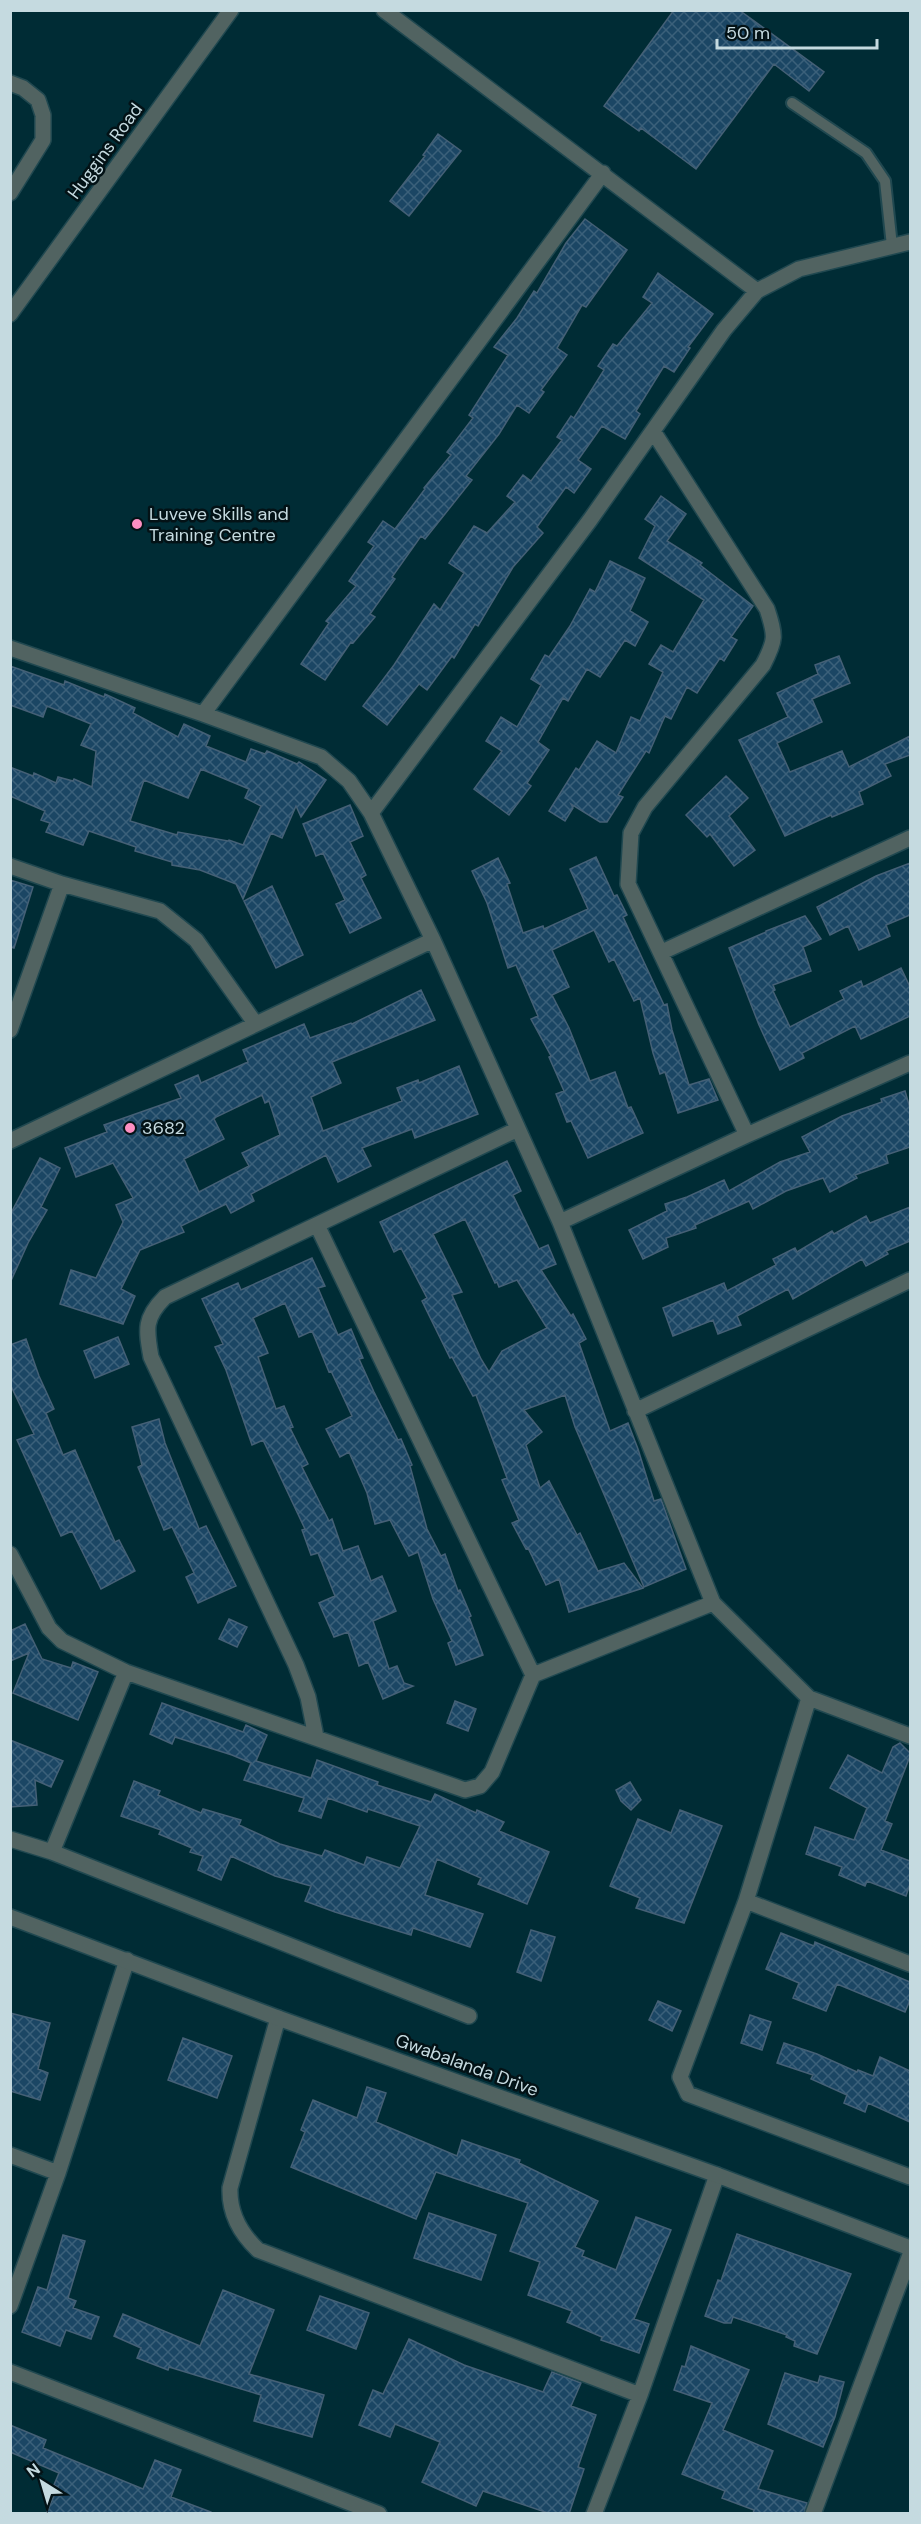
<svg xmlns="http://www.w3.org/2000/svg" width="921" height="2524" font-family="'DM Sans',sans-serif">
  <defs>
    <pattern id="building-cross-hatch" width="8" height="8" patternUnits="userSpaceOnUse" patternTransform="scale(1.5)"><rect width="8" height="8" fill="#1b4664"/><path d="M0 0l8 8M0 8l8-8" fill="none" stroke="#3b607a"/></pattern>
  </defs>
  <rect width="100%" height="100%" fill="#002c35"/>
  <path fill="url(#building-cross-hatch)" stroke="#456076" stroke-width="1.5" fill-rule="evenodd" d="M674,10H739L824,72L809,91L774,64L696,169L641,128L639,131L604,106Z
    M438,134L461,151L409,216L390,201L425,156L423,155Z
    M585,219L627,250L586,307L582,305L557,348L567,355L541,390L544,392L529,413L517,405L499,434L466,476L472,480L425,539L421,536L392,577L395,579L370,614L375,617L353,643L351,642L325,680L301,664L329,623L326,621L356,586L349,581L374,546L368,542L383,521L395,529L425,489L424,488L451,455L447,452L473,418L469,415L508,355L494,347L517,318L534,291L537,293L566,243Z
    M658,273L713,314L688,347L690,348L674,372L664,366L636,411L640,414L625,439L602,426L578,460L591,469L574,493L566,487L537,527L543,533L513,567L478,626L475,624L454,658L452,656L427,690L419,684L387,725L363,706L394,665L434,604L440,610L464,573L449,563L474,526L487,533L515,502L507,496L523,475L531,481L562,440L557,437L571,416L574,418L604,370L598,366L613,344L617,346L652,303L643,297Z
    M661,496L686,514L667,541L702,563L700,565L753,606L731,637L737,640L724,661L720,658L697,693L687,687L671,719L665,716L649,753L646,751L618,795L623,797L607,822H600L571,804L573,808L565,821L549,811L576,768L579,770L597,741L616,753L631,717L640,721L663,672L649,664L661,645L673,652L704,600L639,558L655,526L645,519Z
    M610,561L645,578L630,611L648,622L635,646L625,640L600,677L587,669L568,701L563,698L538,742L549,750L527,783L531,786L509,815L474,789L502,751L486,741L501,717L517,727L541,685L531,679L545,655L549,657L570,626L590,589L595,592Z
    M839,656L850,683L812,699L822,722L777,743L790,772L842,751L849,767L910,736V755L885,764L891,776L859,792L863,804L832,817L831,815L785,836L739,740L788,717L777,693L818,674L815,665Z
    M10,666L64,685L65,681L104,697L105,694L135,708L133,713L178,737L184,724L210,736L206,746L246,762L251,749L265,754L267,751L297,764L299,762L326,780L301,817L296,806L282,838L271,833L243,899L236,884L200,870L172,865V862L135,851L136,847L89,831L83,845L46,832L50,823L41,820L45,811L10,796V767L33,776L34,773L56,783L58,777L73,781L74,779L92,787L96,751L81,745L91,724L47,706L43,717L10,705ZM201,769L249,789L245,798L261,806L243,845L229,840L228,841L178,832L177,835L130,821L144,780L188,798Z
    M726,776L748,798L729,816L755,850L734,866L710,834L707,837L686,815Z
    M350,805L363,836L350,842L366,875L361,878L381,918L350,933L336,904L345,900L323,853L316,856L303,824Z
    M596,857L614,896L617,895L627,915L623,917L664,1005L667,1004L672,1030L689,1085L709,1079L718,1100L678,1113L665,1072L660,1074L653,1053L640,998L634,1001L614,959L609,962L594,930L552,950L569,987L552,995L569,1028L590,1081L615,1072L628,1108L631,1107L643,1133L588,1158L571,1121L567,1122L556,1094L564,1091L549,1057L551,1056L531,1019L538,1016L516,965L508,968L487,903L472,871L498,858L510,883L507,884L523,933L543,926L544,929L588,909L570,869Z
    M910,863V915L886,925L890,936L859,950L848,926L830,935L817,907L876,876Z
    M10,880L33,887L14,948L10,947Z
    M272,886L303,955L276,968L244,901Z
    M805,916L821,939L803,947L811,971L773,985L775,990L773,991L790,1027L844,999L840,991L861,981L863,987L901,968L910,987V1016L861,1039L855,1026L802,1053L804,1058L780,1070L759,1025L729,948L766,932V931Z
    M421,990L435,1020L332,1062L341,1083L311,1097L323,1131L402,1101L397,1088L418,1080L419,1083L459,1066L478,1114L415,1138L412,1129L362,1148L371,1166L338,1182L326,1155L251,1194L254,1201L231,1213L226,1204L181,1226L184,1232L140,1250L121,1289L135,1296L123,1324L60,1304L71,1270L96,1278L123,1222L116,1205L133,1198L113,1163L76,1177L65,1148L107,1132L104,1125L181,1098L175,1085L198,1075L201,1083L248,1062L243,1050L304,1024L310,1038L351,1023L352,1024ZM262,1095L265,1103L269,1101L280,1135L242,1153L249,1166L199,1192L184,1159L224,1139L214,1119L216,1117Z
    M905,1091L910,1108V1147L886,1155L888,1163L855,1175L857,1178L830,1192L823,1178L786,1191L753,1209L749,1201L695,1225L696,1228L666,1238L668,1247L643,1259L629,1230L667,1211L665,1204L687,1197L724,1180L729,1191L780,1162L810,1152L802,1137L842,1116L882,1102L881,1099Z
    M40,1158L60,1168L41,1207L47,1210L28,1243L10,1283V1215Z
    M507,1161L521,1191L513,1195L539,1249L548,1245L556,1264L541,1270L571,1316L573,1314L586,1339L579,1343L610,1431L628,1423L638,1449L654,1501L661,1499L686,1569L644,1587L575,1427L565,1395L524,1410L542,1432L526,1445L540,1488L549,1481L577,1535L580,1533L598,1571L624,1563L643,1588L569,1612L559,1579L546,1585L528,1548L526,1549L512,1523L519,1520L502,1480L507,1478L476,1395L473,1396L452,1357L450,1358L422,1301L427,1298L401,1248L394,1252L380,1222ZM465,1219L495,1283L497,1282L499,1287L517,1280L547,1328L502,1351L489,1372L481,1359L452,1295L462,1292L433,1234Z
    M910,1207V1241L886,1251L888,1254L866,1266L862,1259L793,1299L788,1289L737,1316L741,1325L718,1334L713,1320L673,1336L663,1308L724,1283L727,1291L776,1265L773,1259L795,1248L797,1252L832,1231L834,1234L866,1216L870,1223Z
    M312,1258L325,1286L318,1288L338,1335L351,1329L363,1358L359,1359L374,1392L398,1440L401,1439L412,1465L410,1466L427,1529L441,1556L445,1554L458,1591L460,1590L471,1616L469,1617L483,1655L456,1665L448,1643L452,1641L433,1599L418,1552L409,1556L390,1520L375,1524L367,1493L349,1452L340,1457L326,1429L352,1416L331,1371L329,1372L312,1331L299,1337L285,1303L253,1318L268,1353L258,1357L276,1409L284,1406L293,1427L290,1428L308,1464L302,1467L329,1521L332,1519L343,1551L358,1546L371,1581L382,1576L396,1611L373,1621L389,1669L397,1666L404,1683L413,1686L383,1699L368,1662L359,1666L348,1632L334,1637L319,1603L335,1596L318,1553L311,1555L302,1530L305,1529L263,1440L252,1445L226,1370L215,1347L223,1344L202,1299L238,1283L241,1290Z
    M118,1337L129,1364L95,1378L84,1351Z
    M26,1339L39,1376L54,1409L46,1413L63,1455L75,1450L115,1542L119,1540L135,1571L101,1589L72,1531L61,1536L17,1440L34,1434L10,1384V1345Z
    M159,1419L165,1443L199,1529L206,1526L236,1586L198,1603L186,1577L194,1573L172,1527L164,1530L138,1467L142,1465L132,1427Z
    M229,1619L247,1627L237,1647L219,1639Z
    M25,1624L42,1659L71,1668L73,1662L98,1672L78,1720L13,1693L29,1653L10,1661V1631Z
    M455,1701L476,1709L468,1731L447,1723Z
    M162,1703L243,1732L246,1725L267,1735L256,1761L311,1778L317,1760L378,1782L377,1785L431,1802L435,1794L476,1813L477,1810L504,1822L499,1831L549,1852L527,1904L478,1884L481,1878L437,1859L425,1895L483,1914L470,1947L413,1928L411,1935L335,1912L305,1901L311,1886L275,1876L231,1856L221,1880L198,1870L203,1856L190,1852L192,1848L159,1834L161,1830L121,1816L134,1781L160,1791L158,1795L201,1813L203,1809L241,1820L239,1825L280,1844L322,1856L325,1850L364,1865L367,1857L400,1868L420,1826L368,1809L367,1812L328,1798L321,1818L299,1811L304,1798L244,1780L251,1763L232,1755L175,1737L172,1744L150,1734Z
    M10,1740L63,1761L51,1787L35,1780L37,1805L10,1807Z
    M900,1743L910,1753V1756L885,1821L892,1824L881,1850L910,1861V1884L906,1896L867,1881L865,1886L839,1875L842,1867L806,1854L815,1827L854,1840L867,1808L830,1788L848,1755L882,1773L893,1747Z
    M630,1782L641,1800L631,1810L621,1801L616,1790Z
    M680,1810L722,1826L684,1923L636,1908L640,1898L610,1886L638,1819L671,1833Z
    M531,1930L555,1937L541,1981L517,1972Z
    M781,1933L814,1946L815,1942L910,1982V2000L905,2012L837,1984L826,2011L793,1998L799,1983L766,1969Z
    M658,2001L681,2011L672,2031L649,2020Z
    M10,2013L50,2023L38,2069L48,2073L40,2100L10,2091Z
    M750,2015L771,2022L762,2050L741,2043Z
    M183,2038L232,2056L217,2098L168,2080Z
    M784,2043L817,2054L857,2072L858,2070L873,2076L880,2057L910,2071V2122L868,2103L865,2112L844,2103L847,2095L811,2079L813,2075L777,2063Z
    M367,2087L386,2093L376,2122L457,2156L462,2140L520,2160L519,2163L598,2201L575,2247L584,2251L582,2256L616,2270L636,2217L671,2230L634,2319L649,2324L639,2353L601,2340L602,2337L567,2322L572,2311L528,2295L540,2262L510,2251L528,2203L436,2172L416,2219L291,2167L305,2132L301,2130L313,2100L357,2118Z
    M429,2213L496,2235L481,2280L414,2258Z
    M737,2234L851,2274L817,2354L794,2346L795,2341L786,2337L787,2335L733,2317L731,2323H724L705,2316L718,2280L721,2281Z
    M63,2235L85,2241L68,2298L76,2301L73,2308L99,2317L91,2339L66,2330L60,2346L22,2332L38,2287L47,2290Z
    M223,2290L274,2310L249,2374L324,2395L312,2437L254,2421L261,2395L169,2367L168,2370L137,2358L141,2348L114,2336L123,2314L200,2346Z
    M320,2296L369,2313L356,2349L307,2330Z
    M409,2339L464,2365L543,2392L552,2372L581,2383L571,2406L596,2415L578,2467L584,2469L569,2514H551L483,2491L476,2506L422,2482L440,2442L395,2424L390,2437L359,2425L373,2390L383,2394Z
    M691,2346L749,2370L723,2430L773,2451L758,2489L807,2503L804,2514H753L754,2510L722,2498L725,2491L682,2474L712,2403L674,2390L682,2366L685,2367Z
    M785,2373L818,2383L820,2376L844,2382L835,2417L823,2447L768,2424Z
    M10,2425L46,2440L43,2448L143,2489L155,2460L181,2470L171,2497L211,2512V2514H46L58,2487L54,2485L59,2473L10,2452Z"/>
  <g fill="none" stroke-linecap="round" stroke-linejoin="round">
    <g stroke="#204850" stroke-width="14">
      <path id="service" d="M792,103L866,153L885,181L892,246"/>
    </g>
    <g stroke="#204850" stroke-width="18">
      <path id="minor" d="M384,10L757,291
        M10,83L23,88L38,100L43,115V140L10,193
        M653,431L767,609C776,636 776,640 763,665L645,807L631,833L628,884L747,1135
        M10,648L203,714L321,757L349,781L371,813L433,940L560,1222L713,1603L809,1698L910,1736
        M203,714L603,173
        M371,813L590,520L724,330L757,291L799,269L910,242
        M10,866L62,884L160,911L196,940L255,1023
        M662,952L910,838
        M10,1030L62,884
        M10,1141L433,940
        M560,1222L747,1135L910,1063
        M317,1225L533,1675
        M635,1411L910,1280
        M10,1554L49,1628L62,1641L126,1672L465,1790L480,1786L492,1772L533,1675L713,1603
        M809,1698L746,1901L680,2077L688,2094L910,2177
        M316,1737L308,1697L296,1665L151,1357C146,1329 144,1318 165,1297L518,1129
        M10,1839L52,1852L469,2016
        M52,1852L126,1672
        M746,1901L910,1964
        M278,2018L230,2188C229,2213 240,2233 258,2250L640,2395
        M10,2155L58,2173
        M10,2306L58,2173L127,1960
        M10,2372L379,2514
        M594,2514L640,2395L717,2175
        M813,2514L910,2255"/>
    </g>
    <g stroke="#204850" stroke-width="18">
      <path id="tertiary" d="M10,314L231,10
        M10,1917L278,2018L717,2175L910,2248"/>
    </g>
    <use href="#service" stroke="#516361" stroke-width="10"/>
    <use href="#minor" stroke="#516361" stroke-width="15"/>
    <use href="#tertiary" stroke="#516361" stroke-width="15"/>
  </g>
  <g fill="#fc8fc2" stroke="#031216" stroke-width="2">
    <circle cx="137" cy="524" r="6"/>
    <circle cx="130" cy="1128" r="6"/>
  </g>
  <g text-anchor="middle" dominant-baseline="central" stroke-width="5" stroke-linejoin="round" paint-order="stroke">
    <g font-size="18" fill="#c5dae0" stroke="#031216">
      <text transform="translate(105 151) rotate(-54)">Huggins Road</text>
      <text transform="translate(467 2065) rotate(20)">Gwabalanda Drive</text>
    </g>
    <g font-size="18" fill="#c5dae0" stroke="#031216" text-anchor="start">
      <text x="149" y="514">Luveve Skills and<tspan x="149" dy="21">Training Centre</tspan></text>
      <text x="142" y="1128">3682</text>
    </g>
  </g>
  <rect width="921" height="2524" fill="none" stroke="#c5dae0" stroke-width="24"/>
  <g transform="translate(42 2482) rotate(323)" stroke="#031216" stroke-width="4.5" paint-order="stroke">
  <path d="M0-4.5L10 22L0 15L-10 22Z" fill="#c5dae0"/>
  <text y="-9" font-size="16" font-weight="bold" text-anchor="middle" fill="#c5dae0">N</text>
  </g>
  <path d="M717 39v9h160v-9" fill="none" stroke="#c5dae0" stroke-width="3"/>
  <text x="726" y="39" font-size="18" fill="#c5dae0" stroke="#031216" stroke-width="4.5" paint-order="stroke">50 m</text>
</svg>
